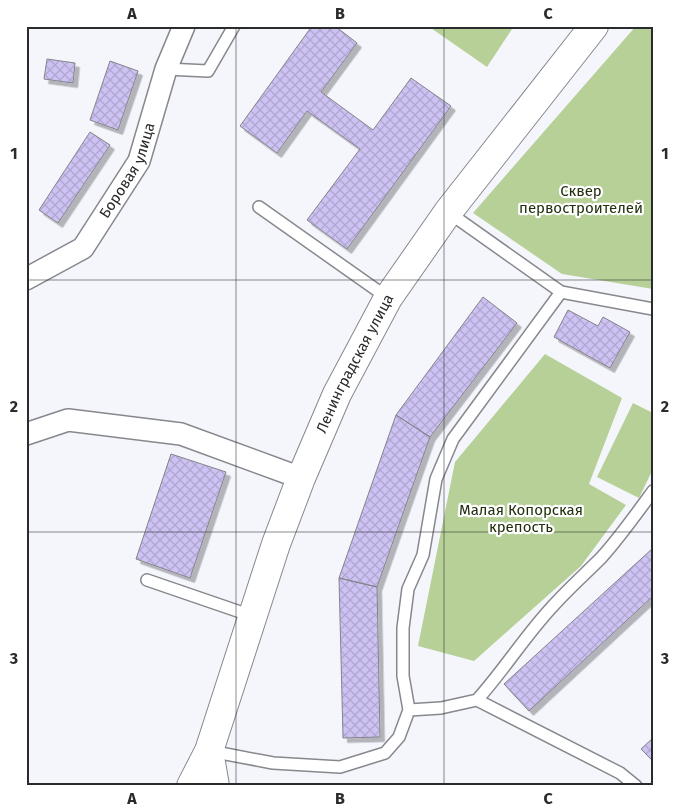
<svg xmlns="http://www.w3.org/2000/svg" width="679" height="812" font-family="'Fira Sans',sans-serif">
  <defs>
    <pattern id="building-cross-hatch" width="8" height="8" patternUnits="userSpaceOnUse" patternTransform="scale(1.25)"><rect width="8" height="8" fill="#cdc2f3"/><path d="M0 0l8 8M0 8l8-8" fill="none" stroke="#b0a7d1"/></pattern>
    <filter id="shadow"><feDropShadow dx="4.5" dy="4.5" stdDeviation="0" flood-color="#0004"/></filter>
  </defs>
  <rect width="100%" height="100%" fill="#f4f6fc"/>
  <path fill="#b7d097" d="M428,26H514L487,67Z
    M636,26H653V289L562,274L473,213Z
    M545,354L622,398L589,484L626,505L581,566L474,661L418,646L455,462Z
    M633,403L653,413V469L639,498L597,477Z"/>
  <path fill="url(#building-cross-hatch)" stroke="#858389" filter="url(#shadow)" d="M312,26H335L357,43L321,92L373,130L411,78L451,106L347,249L307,220L360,149L307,111L277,153L240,126Z
    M47,59L75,63L73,83L44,79Z
    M110,61L138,71L118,130L90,120Z
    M90,132L110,145L58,223L39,210Z
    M483,297L517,323L430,437L396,415Z
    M568,310L598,326L603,317L630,332L610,368L554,337Z
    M396,415L430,437L377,587L339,578Z
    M171,454L226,472L190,578L136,559Z
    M653,548V596L529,711L504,684Z
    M339,578L377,587L380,737L343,738Z
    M653,738V761L641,749Z"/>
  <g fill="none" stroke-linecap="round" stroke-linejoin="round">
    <g stroke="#86888d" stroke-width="14">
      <path id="lane" d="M166,69L208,71L234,26
        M259,207L388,298
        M448,212L561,292
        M147,580L252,616
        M477,700C504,670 525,636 552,607C567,590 585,574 601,558C620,537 637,513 653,491
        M210,751L273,763L340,767L385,753L399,737L409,710
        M636,786L620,773L477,700L441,708L409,710L403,676V628L408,589L423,555L436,479L453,439L561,292L653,309"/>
    </g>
    <g stroke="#86888d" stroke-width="24">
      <g id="street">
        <path id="s1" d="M26,279L83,248L139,161L166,69L184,26"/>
        <path d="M26,434L68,420L181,434L301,478"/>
      </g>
    </g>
    <g stroke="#86888d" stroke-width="30">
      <g id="secondary">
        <path d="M209,751L215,786"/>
        <path id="s2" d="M191,786L209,751L276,544L301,478L337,394L388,298L448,212L594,26"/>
      </g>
    </g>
    <use href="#lane" stroke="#fff" stroke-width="11"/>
    <use href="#street" stroke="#fff" stroke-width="21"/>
    <use href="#secondary" stroke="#fff" stroke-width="28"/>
  </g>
  <path fill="none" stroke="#2a2b2d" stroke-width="1" stroke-opacity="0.55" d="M236,26V786M444,26V786M26,280H653M26,532H653"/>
  <g text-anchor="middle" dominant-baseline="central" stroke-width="4.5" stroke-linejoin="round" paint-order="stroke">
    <g font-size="15" fill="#2a2b2d" stroke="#fff">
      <text stroke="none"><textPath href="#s1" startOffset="155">Боровая улица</textPath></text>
      <text stroke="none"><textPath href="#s2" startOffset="454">Ленинградская улица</textPath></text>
    </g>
    <g font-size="15" fill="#222f0d" stroke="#fff">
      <text x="581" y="191">Сквер<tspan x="581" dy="17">первостроителей</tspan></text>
      <text x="521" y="510">Малая Копорская<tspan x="521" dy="17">крепость</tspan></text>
    </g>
  </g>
  <rect width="679" height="812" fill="none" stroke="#ffffff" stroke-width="55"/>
  <rect x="28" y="28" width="624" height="756" fill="none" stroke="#2a2b2d" stroke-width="2"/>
  <g font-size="16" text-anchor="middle" font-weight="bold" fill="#2a2b2d">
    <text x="132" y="19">A</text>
    <text x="340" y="19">B</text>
    <text x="548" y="19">C</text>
    <text x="14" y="159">1</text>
    <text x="665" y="159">1</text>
    <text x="14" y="412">2</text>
    <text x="665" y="412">2</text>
    <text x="14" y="664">3</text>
    <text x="665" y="664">3</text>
    <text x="132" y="804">A</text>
    <text x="340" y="804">B</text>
    <text x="548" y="804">C</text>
  </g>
</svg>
